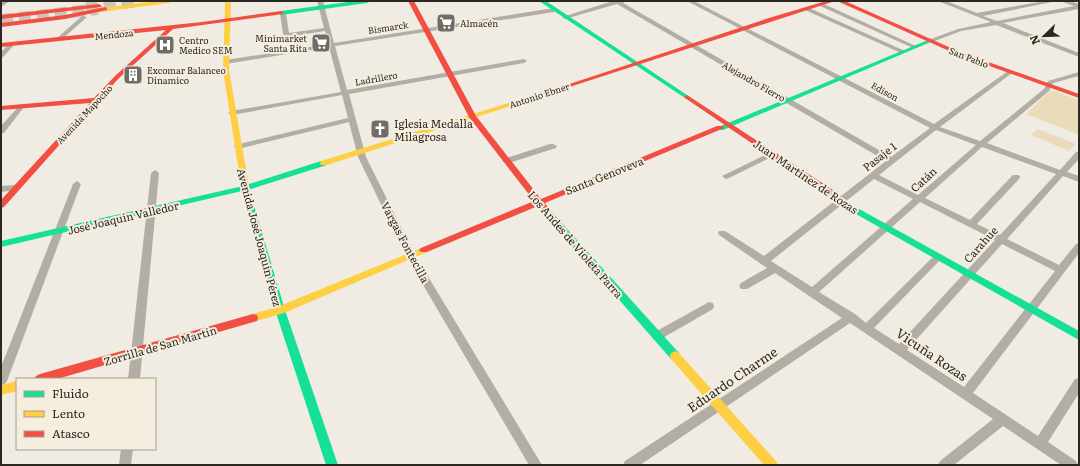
<svg xmlns="http://www.w3.org/2000/svg" width="1080" height="466" font-family="Literata,serif">
  <rect width="100%" height="100%" fill="#f0ece3"/>
  <path fill="#eadcba" d="M1051,90L1079,100V135L1026,114Z
    M1038,129L1076,144L1069,151L1031,135Z"/>
  <g fill="none" stroke-linecap="round" stroke-linejoin="round">
    <path stroke="#c9c5bd" stroke-width="12" stroke-dasharray="12 6" stroke-linecap="butt" d="M86,8L137,1
      M1,20L98,9"/>
    <path fill="#b2aea5" fill-rule="evenodd" d="M3,1H10L1,7V3Z
      M317,1H323L334,43L554,8L557,10L554,12L335,46L347,90L524,59L527,61L524,63L349,94L366,157L415,255L542,465H529L406,256L358,157L349,122L238,149L234,147L235,145L348,118L342,95L232,115L228,113L232,111L341,92L329,47L226,64L223,62L226,60L329,44L325,31L287,37L283,34L280,13L283,11L286,13L289,33L324,28Z
      M613,1H625L623,3L891,157L930,128L687,1H694L934,124L1008,71H1012V73L940,127L980,141L1044,89L1048,81L1079,72V76L1053,83L1049,91L987,143L1060,170L1076,152H1079V159L1067,172L1079,176V182L1063,176L1007,239L1059,265L1076,244L1079,243V253L973,393L1038,436L1075,379L1079,378V393L1048,442L1076,461L1078,465H1061L1003,426L954,465H938L940,461L993,419L850,323L640,465H623L625,461L842,318L775,273L747,289H741L739,286L741,283L767,268L719,235L718,233L719,231H725L764,256L886,161L617,4L565,19L562,17ZM936,130L976,145L918,195L879,175ZM982,147L1056,174L1000,235L977,224L1019,179L1020,177L1019,175H1013L970,220L925,198ZM874,179L913,199L812,287L771,261ZM920,202L995,240L899,344L874,328L941,259L943,257L941,255H935L866,323L855,314L819,292ZM1002,244L1055,271L964,387L907,350Z
      M938,1H946L977,13L1045,1H1057L983,16L997,21L1074,6L1060,1H1069L1079,4V9L1003,23L1079,53V57L996,25L961,31L932,42H928V40L958,29L991,22Z
      M820,4H824L918,47L913,48L820,6Z
      M807,7L905,51L906,52L901,53L805,10V8Z
      M82,16L87,17L60,41H56V39Z
      M10,43L15,44L3,57L1,58V52Z
      M22,104L26,106L24,107L4,133H1V126L20,105Z
      M550,144H553L557,146L556,148L509,163H506L502,161L503,159Z
      M771,152H774L778,154L729,178L726,179L722,176Z
      M155,170L159,173L140,379H128L151,173Z
      M77,181L81,184L7,381L5,384L1,386V367L73,184Z
      M15,185L19,188L18,190L1,192V186Z
      M709,302L713,303L714,306L713,309L661,339L657,340L653,339L652,336L653,333Z
      M121,449H133L131,465H119Z"/>
    <path fill="#16e098" fill-rule="evenodd" d="M355,1H370L367,3L281,15L278,13L281,11Z
      M539,1H546L690,97L687,99L685,98Z
      M928,40L933,41L723,130H717L716,128Z
      M321,161H327L328,163L327,165L248,190L250,192L285,310L338,465H326L275,310L242,191L1,247V241L243,186Z
      M843,200L1079,331V340L840,205L839,203L840,201Z
      M546,208L549,209L679,353L680,356L679,359L675,361L671,359L543,213L542,211L543,209Z"/>
    <path fill="#ffcf43" fill-rule="evenodd" d="M156,1H172L169,3L92,13L89,11L92,9Z
      M225,1H231L229,70L250,192L246,195L242,192L223,70Z
      M521,99L523,100V102L327,165H321L320,163L321,161Z
      M424,247L427,248L429,250L427,252L284,313L253,322L249,321L248,318L249,315L277,307Z
      M675,351L679,353L776,461L778,465H764L671,359L670,356L671,353Z
      M17,381V391L1,395V385Z"/>
    <path fill="#f24e42" fill-rule="evenodd" d="M408,1H414L476,116L541,199L717,126H723L724,128L545,203L550,211L549,213H543L538,206L427,252H421L419,250L421,248L534,201L469,117Z
      M826,1H835L523,102H519L518,101L769,18Z
      M837,1H845L960,52L1079,94V98L956,54Z
      M99,4L102,6L101,7L1,19V15Z
      M105,7L107,8V10L65,19L1,27V23L65,15Z
      M281,11L284,13L283,14L173,29L119,78L4,207L1,208V200L90,103L1,110V106L94,98L115,76L166,30L1,47V43L202,22Z
      M687,95L839,194L847,203L846,205H840L833,198L685,98L684,97Z
      M253,314L257,315L258,318L257,321L57,379H34L36,376L40,374Z"/>
  </g>
  <defs>
    <g id="supermarket-square" transform="scale(1)"><rect x="-9" y="-9" width="18" height="18" rx="4" fill="#716d66" stroke="#f5eede"/><path d="M-6-5.5h2.5l.6 2H6L4.5 2H-2.5L-4.4-4H-6ZM-1.5 3.2a1.3 1.3 0 1 0 .1 0ZM3 3.2a1.3 1.3 0 1 0 .1 0Z" fill="#fff"/></g>
    <g id="hospital-square" transform="scale(1)"><rect x="-9" y="-9" width="18" height="18" rx="4" fill="#716d66" stroke="#f5eede"/><path d="M-5-5h3v3.5h4V-5h3V5h-3V1.5h-4V5h-3Z" fill="#fff"/></g>
    <g id="building-square" transform="scale(1)"><rect x="-9" y="-9" width="18" height="18" rx="4" fill="#716d66" stroke="#f5eede"/><path d="M-4-6H4V6H1V3H-1V6H-4ZM-2.5-4.3h1.7v1.8h-1.7ZM.8-4.3h1.7v1.8H.8ZM-2.5-1h1.7V.8h-1.7ZM.8-1h1.7V.8H.8Z" fill="#fff"/></g>
    <g id="church-square" transform="scale(1)"><rect x="-9" y="-9" width="18" height="18" rx="4" fill="#716d66" stroke="#f5eede"/><path d="M-1.2-6h2.4v3.5h3.3v2.4h-3.3V6h-2.4V-.1h-3.3v-2.4h3.3Z" fill="#fff"/></g>
  </defs>
  <g fill-rule="evenodd">
    <use href="#supermarket-square" x="446" y="23"/>
    <use href="#supermarket-square" x="321" y="43"/>
    <use href="#hospital-square" x="165" y="45"/>
    <use href="#building-square" x="133" y="75"/>
    <use href="#church-square" x="380" y="129"/>
  </g>
  <g text-anchor="middle" dominant-baseline="central" stroke-width="4" stroke-linejoin="round" paint-order="stroke">
    <g font-size="9" fill="#2c2923" stroke="#f5eede" text-anchor="start">
      <text x="460" y="23">Almacén</text>
      <text x="307" y="38" text-anchor="end">Minimarket<tspan x="307" dy="10">Santa Rita</tspan></text>
      <text x="179" y="40">Centro<tspan x="179" dy="10">Medico SEM</tspan></text>
      <text x="147" y="70">Excomar Balanceo<tspan x="147" dy="10">Dinamico</tspan></text>
    </g>
    <g font-size="9" fill="#2c2923" stroke="#f5eede">
      <text transform="translate(388 27) rotate(-9)">Bismarck</text>
      <text transform="translate(114 34) rotate(-6)">Mendoza</text>
      <text transform="translate(969 57) rotate(21)">San Pablo</text>
      <text transform="translate(376 78) rotate(-10)">Ladrillero</text>
      <text transform="translate(754 81) rotate(30)">Alejandro Fierro</text>
      <text transform="translate(885 91) rotate(28)">Edison</text>
      <text transform="translate(539 95) rotate(-18)">Antonio Ebner</text>
      <text transform="translate(84 114) rotate(-47)">Avenida Mapocho</text>
    </g>
    <g font-size="11" fill="#2c2923" stroke="#f5eede" text-anchor="start">
      <text x="394" y="123">Iglesia Medalla<tspan x="394" dy="13">Milagrosa</tspan></text>
    </g>
    <g font-size="11" fill="#2c2923" stroke="#f5eede">
      <text transform="translate(879 156) rotate(-38)">Pasaje 1</text>
      <text transform="translate(604 175) rotate(-22)">Santa Genoveva</text>
      <text transform="translate(806 176) rotate(34)">Juan Martínez de Rozas</text>
      <text transform="translate(923 179) rotate(-42)">Catán</text>
      <text transform="translate(123 217) rotate(-13)">José Joaquín Valledor</text>
      <text transform="translate(260 237) rotate(75)">Avenida José Joaquín Pérez</text>
      <text transform="translate(406 242) rotate(62)">Vargas Fontecilla</text>
      <text transform="translate(576 244) rotate(49)">Los Andes de Violeta Parra</text>
      <text transform="translate(980 244) rotate(-48)">Carahue</text>
      <text transform="translate(160 345) rotate(-16)">Zorrilla de San Martín</text>
    </g>
    <g font-size="13" fill="#2c2923" stroke="#f5eede">
      <text transform="translate(932 354) rotate(34)">Vicuña Rozas</text>
      <text transform="translate(732 379) rotate(-34)">Eduardo Charme</text>
    </g>
  </g>
  <rect width="1080" height="466" fill="none" stroke="#2c2923" stroke-width="4"/>
  <rect x="16" y="378" width="140" height="72" fill="#f5eede" stroke="#a59f93"/>
  <rect x="24" y="391" width="20" height="6" fill="#16e098" stroke="#a59f93"/>
  <text x="52" y="398" font-size="12" fill="#2c2923">Fluido</text>
  <rect x="24" y="411" width="20" height="6" fill="#ffcf43" stroke="#a59f93"/>
  <text x="52" y="418" font-size="12" fill="#2c2923">Lento</text>
  <rect x="24" y="431" width="20" height="6" fill="#f24e42" stroke="#a59f93"/>
  <text x="52" y="438" font-size="12" fill="#2c2923">Atasco</text>
  <g transform="translate(1044 36) rotate(247)" stroke="#f5eede" stroke-width="3" paint-order="stroke">
  <path d="M0-3L7 15L0 10L-7 15Z" fill="#2c2923"/>
  <text y="-6" font-size="11" font-weight="bold" text-anchor="middle" fill="#2c2923">N</text>
  </g>
</svg>
